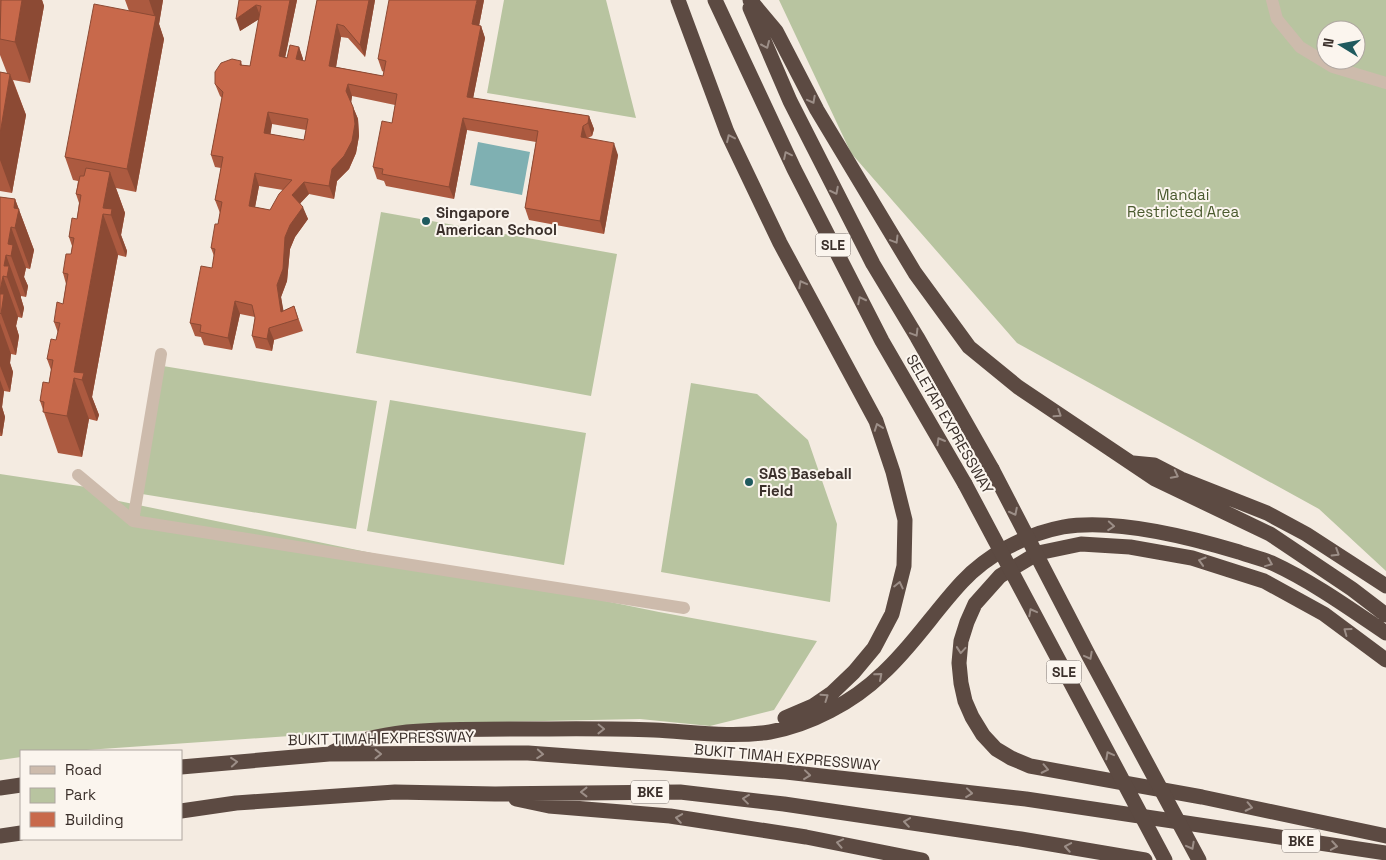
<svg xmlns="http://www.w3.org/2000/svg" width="1386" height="860" font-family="'Space Grotesk',sans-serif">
  <rect width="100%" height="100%" fill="#f4ebe1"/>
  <path fill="#b8c4a0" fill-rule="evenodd" d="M504,0H606L636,118L487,93Z
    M779,0H1386V571L1319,509L1017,343L851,153ZM1326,30H1356V60H1326Z
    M381,212L617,254L591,396L356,353Z
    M163,366L377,401L356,529L142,494Z
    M691,383L757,394L808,440L837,524L830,602L661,572Z
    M390,400L586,433L564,565L367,531Z
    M0,474L93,488L109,499L659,612L817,641L774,710L710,726L640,719L492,722L72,751H21V757L0,760Z"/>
  <path fill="#7fb0b2" d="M478,142L530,152L522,195L470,185Z"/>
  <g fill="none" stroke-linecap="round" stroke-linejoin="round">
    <path stroke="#cdbbac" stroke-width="12" d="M1272,0L1277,19L1300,47L1333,67L1386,83
      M78,475L133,521L684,608
      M133,521L161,354"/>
    <path stroke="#5c4a42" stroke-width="15" d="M678,0L727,132L780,243L876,421L893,472L905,520L904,566L892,614L874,648L854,672L832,693L813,706L785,718
      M715,0L794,169L882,341L965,484
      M750,0L776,31L817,110L915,273L969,347L1018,387L1155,479L1270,534L1352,589L1386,615
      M750,8L790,101L873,264L917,337L992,469
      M1133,463L1154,465L1181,479L1267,513L1306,534L1386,586
      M1386,660L1324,614L1264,581L1192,558L1130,547L1081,544L1038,553L1000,576L975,604L967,622L961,641L959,663L961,683L965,701L972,717L983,735L996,749L1011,758L1030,766L1202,797L1386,836
      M333,752C387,725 455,730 515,729C561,729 608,728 654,730C693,732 731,738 770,732C810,725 853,702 882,674C912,647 934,612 962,582C987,555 1026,534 1063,527C1115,518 1189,537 1239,552C1250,556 1262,559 1272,563C1313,582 1349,608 1386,633
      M181,767L329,754L528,753L786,772L1026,799L1386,853
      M0,788L21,785
      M516,799L549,806L670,816L806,837L922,860
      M181,811L236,803L395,792L495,794L680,792L784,804L1021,839L1145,860
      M0,836L21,833"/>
    <path stroke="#5c4a42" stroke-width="15" d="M992,469L1089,656L1199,860
      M965,484L1165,860"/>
  </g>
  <path fill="#ac5a40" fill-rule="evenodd" d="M0,0H42L44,6L30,83L13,80L26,115L12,193L0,191V72L7,73L0,55Z
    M125,0H163L159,24L164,39L136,192L116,188L125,213L121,235L127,251L126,257L118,255L92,397L99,415L97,421L89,419L82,457L58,453L40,401L49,383L51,370L47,359L56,340L58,333L54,322L63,304L66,284L63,273L71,254L72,246L69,237L77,219L79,203L76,194L78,181L73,180L65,157L129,11Z
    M239,0H297L285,57L287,58L299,47L303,59V61H305L317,0H375L365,57L348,38L341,37L336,67L383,76L384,72L382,71L378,59L484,0L479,26H481L485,38L473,98L589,116L594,129L592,136L588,138L618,155L604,234L529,220L525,208L536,142L467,130L454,199L386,186L384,181L377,179L373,167L392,123L395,105L352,96L351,102L358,119L359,136L356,153L349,169L337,181L334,199L309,194L300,203L308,219L295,237L290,249L287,281L281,297L283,311L294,306L303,331L274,340L272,351L256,348L252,336L255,317L240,314L232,350L204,345L201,337L195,336L190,323L212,268L214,256L211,248L218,224L220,213L215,200L221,168L215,167L211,155L222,98L220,96L215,84L241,61L242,65L250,66L259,19L240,31ZM272,124L306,130L304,140L270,134ZM259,186L283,190L270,210L255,207Z
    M0,197L15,199L34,250L30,269L26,268L24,277L28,286L26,297L21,296V298L24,308L22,318L18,317L16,326L19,336L16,355L11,354L10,363L13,372L10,392L4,391L2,407L5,417L2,436H0Z"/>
  <path fill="#8c4a34" d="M22,0H42L44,6L30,83L15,42Z
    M149,0H163L159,24L164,39L136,192L127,169L155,18Z
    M290,0H297L283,68L279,56Z
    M369,0H375L365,57L360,45Z
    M477,0H484L477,36L472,24Z
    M256,5L261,18L240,31L236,19Z
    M337,24L341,37L334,79L329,66Z
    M481,26L485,38L471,109L467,97Z
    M299,47L303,59L300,72L296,59Z
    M10,74L26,115L12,193L0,160V134Z
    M348,84L352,96L351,104L346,91Z
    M353,107L358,119L359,136L356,153L349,169L337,181L334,199L329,186L332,169Z
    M268,112L272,124L269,145L264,133Z
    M589,116L594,129L592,136L588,123Z
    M463,118L467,130L454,199L449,187Z
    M583,126L587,138L581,137Z
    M614,143L618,155L604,234L600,221Z
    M110,172L125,213L121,235L127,251L126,257L111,215L103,208Z
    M255,173L259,186L253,218L249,206Z
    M304,182L309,194L297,207L292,195Z
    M15,199L34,250L30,269L15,228L14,208Z
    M303,207L308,219L295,237L290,249L287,281L281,297L286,324L281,312L277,285L285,237L290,225Z
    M103,214L118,255L92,397L99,415L97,421L82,380L74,372Z
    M11,227L26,268L24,277L28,286L26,297L11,256L8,244Z
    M6,255L21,296V298L24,308L22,318L7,277L4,266Z
    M3,276L18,317L16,326L19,336L16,355L1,314L0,291Z
    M235,301L240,314L232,350L228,338Z
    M0,323L11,354L10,363L13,372L10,392L0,366Z
    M269,328L274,340L272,351L267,339Z
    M74,378L89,419L82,457L67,416Z
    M0,380L4,391L2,407L5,417L2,436L0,431Z"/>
  <path fill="#c8694b" stroke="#8c4a34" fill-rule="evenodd" d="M1,0H22L15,42L0,39Z
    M239,0H290L279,56L287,58L290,45L299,47L296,59L305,61L317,0H369L360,45L344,26L337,24L329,66L383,76L386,61L378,59L389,0H477L472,24L481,26L467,97L589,116L588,123L583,126L581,137L614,143L600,221L525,208L538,131L463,118L449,187L382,174L383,169L373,167L382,121L392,123L397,94L348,84L346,91L353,107L355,124L352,141L344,156L332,169L329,186L304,182L292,195L303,207L290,225L285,237L283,269L277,285L281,312L294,306L298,319L269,328L267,339L252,336L255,318L252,305L235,301L228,338L200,332L201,325L190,323L201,266L212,268L215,249L211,248L215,224H218L222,202L215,200L223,157L211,155L223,92L215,84V72L221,63L232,59L241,61L240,65L250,66L261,6L256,5L236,19ZM268,112L308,119L304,140L264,133ZM255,173L292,180L279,194L270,210L249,206Z
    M94,4L156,16L127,169L65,157Z
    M0,72L10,74L0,134Z
    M86,168L110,172L103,208L112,209L111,215L103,214L74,372L84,373L82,380L74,378L67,416L43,412L44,402L40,401L43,382L49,383L53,360L47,359L51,339L56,340L60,323L54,322L57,302L63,304L68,274L63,273L66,254H71L74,238L69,237L72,218L77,219L81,195L76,194L80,176H84Z
    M0,197L15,199L14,208L19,209L15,228L11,227L8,244L13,245L11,256L6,255L4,266H9L7,277L3,276L0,291Z
    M0,294H4L1,314L0,313Z"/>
  <defs><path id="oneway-chevron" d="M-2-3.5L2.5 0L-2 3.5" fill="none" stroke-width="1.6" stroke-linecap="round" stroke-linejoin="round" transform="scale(1.25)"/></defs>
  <g stroke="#9c8e87">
    <use href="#oneway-chevron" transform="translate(766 45) rotate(66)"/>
    <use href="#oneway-chevron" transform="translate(812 100) rotate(62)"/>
    <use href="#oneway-chevron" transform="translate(730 138) rotate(-115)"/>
    <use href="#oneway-chevron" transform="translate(787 155) rotate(-116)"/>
    <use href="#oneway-chevron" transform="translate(835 191) rotate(63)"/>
    <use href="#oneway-chevron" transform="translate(895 240) rotate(59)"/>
    <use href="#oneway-chevron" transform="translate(802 284) rotate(-118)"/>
    <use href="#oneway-chevron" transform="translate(861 300) rotate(-117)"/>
    <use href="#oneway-chevron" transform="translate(915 333) rotate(59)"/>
    <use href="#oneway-chevron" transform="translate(1058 414) rotate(33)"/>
    <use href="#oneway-chevron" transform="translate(878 427) rotate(-110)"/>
    <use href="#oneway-chevron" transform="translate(940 441) rotate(-120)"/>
    <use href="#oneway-chevron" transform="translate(1175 475) rotate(27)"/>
    <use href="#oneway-chevron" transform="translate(1014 512) rotate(63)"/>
    <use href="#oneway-chevron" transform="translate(1111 526) rotate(4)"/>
    <use href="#oneway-chevron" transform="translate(1336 553) rotate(32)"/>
    <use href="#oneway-chevron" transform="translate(1202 561) rotate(-163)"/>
    <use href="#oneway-chevron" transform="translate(1269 563) rotate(22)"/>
    <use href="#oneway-chevron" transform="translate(899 585) rotate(-77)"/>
    <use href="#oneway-chevron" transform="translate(1032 612) rotate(-118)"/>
    <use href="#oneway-chevron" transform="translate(1347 631) rotate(-144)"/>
    <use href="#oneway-chevron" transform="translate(961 650) rotate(95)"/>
    <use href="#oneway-chevron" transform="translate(1089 656) rotate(62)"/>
    <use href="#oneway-chevron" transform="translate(879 676) rotate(-41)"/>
    <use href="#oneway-chevron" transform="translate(825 697) rotate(-35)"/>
    <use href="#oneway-chevron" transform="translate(601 729) rotate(1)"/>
    <use href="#oneway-chevron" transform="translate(378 754)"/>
    <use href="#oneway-chevron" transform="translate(540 754) rotate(4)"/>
    <use href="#oneway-chevron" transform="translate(1109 755) rotate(-118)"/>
    <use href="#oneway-chevron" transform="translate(234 762) rotate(-5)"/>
    <use href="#oneway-chevron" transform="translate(1045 769) rotate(12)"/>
    <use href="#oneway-chevron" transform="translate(807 775) rotate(6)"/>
    <use href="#oneway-chevron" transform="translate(584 792) rotate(180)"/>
    <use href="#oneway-chevron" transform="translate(969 793) rotate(6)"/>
    <use href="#oneway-chevron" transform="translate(746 799) rotate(-173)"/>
    <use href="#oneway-chevron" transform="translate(1249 807) rotate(12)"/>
    <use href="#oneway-chevron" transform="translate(679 818) rotate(-171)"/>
    <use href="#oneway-chevron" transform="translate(907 822) rotate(-172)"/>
    <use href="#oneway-chevron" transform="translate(840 843) rotate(-169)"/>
    <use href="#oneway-chevron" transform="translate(1191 846) rotate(62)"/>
    <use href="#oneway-chevron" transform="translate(1334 846) rotate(9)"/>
    <use href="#oneway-chevron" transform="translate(1068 847) rotate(-170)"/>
  </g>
  <g fill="#1f5a5e" stroke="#fbf5ee" stroke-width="2">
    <circle cx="426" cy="221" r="5"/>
    <circle cx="749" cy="482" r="5"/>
  </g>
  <g text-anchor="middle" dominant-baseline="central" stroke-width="4" stroke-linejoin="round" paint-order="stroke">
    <g fill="#fbf5ee" stroke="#756b66" stroke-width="1">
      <rect x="815.5" y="233.5" width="35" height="23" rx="4"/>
      <rect x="1046.5" y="660.5" width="35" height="23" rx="4"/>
      <rect x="631" y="780.5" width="38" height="23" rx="4"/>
      <rect x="1282" y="829.5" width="38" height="23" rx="4"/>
    </g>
    <g font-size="14" font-weight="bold" fill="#3b302b">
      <text x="833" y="245">SLE</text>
      <text x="1064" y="672">SLE</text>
      <text x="650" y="792">BKE</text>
      <text x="1301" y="841">BKE</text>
    </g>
    <g font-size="15" fill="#4a5a2e" stroke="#fbf5ee">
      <text x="1183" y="194">Mandai<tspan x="1183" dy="17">Restricted Area</tspan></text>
    </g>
    <g font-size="15" font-weight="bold" fill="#3b302b" stroke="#fbf5ee" text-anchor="start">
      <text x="436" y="212">Singapore<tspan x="436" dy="17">American School</tspan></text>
      <text x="759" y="473">SAS Baseball<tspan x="759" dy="17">Field</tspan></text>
    </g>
    <g font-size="15" fill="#3b302b" stroke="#fbf5ee">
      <text transform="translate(950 424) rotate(60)">SELETAR EXPRESSWAY</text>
      <text transform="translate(381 738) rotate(-1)">BUKIT TIMAH EXPRESSWAY</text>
      <text transform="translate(787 757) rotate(5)">BUKIT TIMAH EXPRESSWAY</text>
    </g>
  </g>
  <rect x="20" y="750" width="162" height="90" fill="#fbf5ee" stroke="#aea6a0"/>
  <rect x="30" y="766" width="25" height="8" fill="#cdbbac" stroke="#aea6a0"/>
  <text x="65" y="775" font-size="15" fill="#3b302b">Road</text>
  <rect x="30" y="788" width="25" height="15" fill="#b8c4a0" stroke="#aea6a0"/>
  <text x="65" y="800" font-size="15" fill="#3b302b">Park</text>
  <rect x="30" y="812" width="25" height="15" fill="#c8694b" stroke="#aea6a0"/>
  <text x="65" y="825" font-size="15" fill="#3b302b">Building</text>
  <g transform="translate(1341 45) rotate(280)"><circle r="24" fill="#fbf5ee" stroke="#aea6a0"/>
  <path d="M0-4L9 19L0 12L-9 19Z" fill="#1f5a5e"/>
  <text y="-8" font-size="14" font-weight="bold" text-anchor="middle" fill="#3b302b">N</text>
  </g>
</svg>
